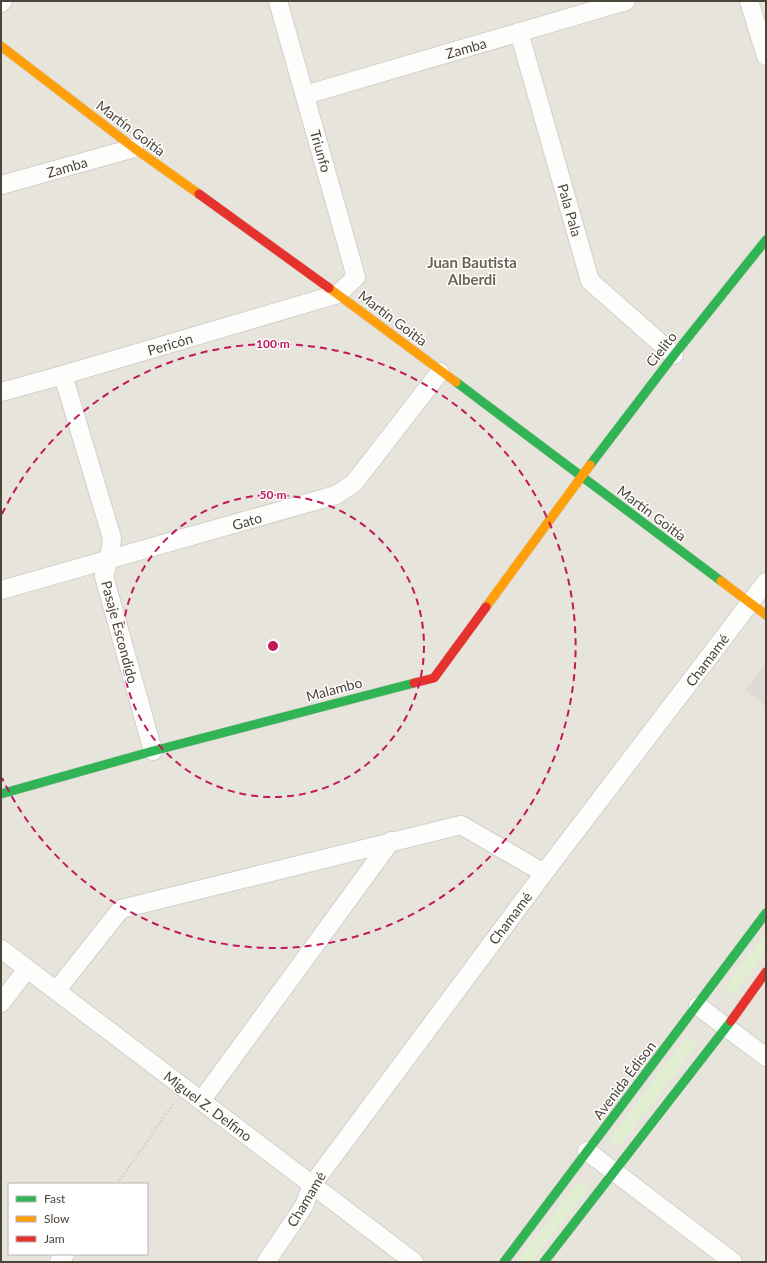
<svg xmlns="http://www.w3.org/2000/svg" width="767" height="1263" font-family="Lato,sans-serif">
  <rect width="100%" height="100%" fill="#f4f2ee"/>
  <path fill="#e7e4dc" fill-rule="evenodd" d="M1,1H766V1262H1ZM9,1184H147V1254H9Z"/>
  <path fill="#e1eecf" d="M766,932V951L733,996L724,989Z
    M687,1036L697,1044L619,1147L609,1140Z
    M580,1181L589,1188L531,1262H516Z"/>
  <path fill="#dedbd6" d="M765,664L766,665V706L745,690Z"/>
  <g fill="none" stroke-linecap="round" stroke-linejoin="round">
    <g stroke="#d2d0cb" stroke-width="20">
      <path id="street" d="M749,1L766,56
        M1,3L3,1
        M519,32L590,281L674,355
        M305,95L626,1
        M1,185L134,148
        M63,375L112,538L109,560L104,576L153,751
        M1,392L63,375L338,294L356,277L278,1
        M1,590L336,495L354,483L440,372
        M1,949L414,1262
        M56,991L121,909L461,825L544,873
        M1,1003L27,969
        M698,1006L766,1057
        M201,1101L391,841
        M587,1151L733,1262
        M59,1262L65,1254
        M266,1262L304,1206L312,1185L544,873L766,582"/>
    </g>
    <g stroke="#d3cfc5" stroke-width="10">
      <path id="fast" d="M456,382L721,581
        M590,465L674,355L766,240
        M1,794L153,751L414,683
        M504,1262L766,913
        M544,1262L731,1021"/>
    </g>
    <g stroke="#d3cfc5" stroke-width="10">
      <path id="slow" d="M1,46L134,148L199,194
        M329,288L456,382
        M721,581L766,615
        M486,607L590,465"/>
    </g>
    <g stroke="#d3cfc5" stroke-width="10">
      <path id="jam" d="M199,194L329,288
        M414,683L434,678L486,607
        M731,1021L766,972"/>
    </g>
    <path stroke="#d3d2cc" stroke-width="2.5" stroke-dasharray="2 2" stroke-linecap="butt" d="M117,1184L174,1103"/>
    <use href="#street" stroke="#fdfdfc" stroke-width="18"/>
    <use href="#fast" stroke="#30b455" stroke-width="9"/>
    <use href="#slow" stroke="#ff9f0a" stroke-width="9"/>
    <use href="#jam" stroke="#e5322d" stroke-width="9"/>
  </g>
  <g fill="none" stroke="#c2185b" stroke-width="2" stroke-dasharray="7 5">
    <circle cx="273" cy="646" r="151"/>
    <path d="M2 514A302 302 0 1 1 2 778"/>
  </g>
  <g text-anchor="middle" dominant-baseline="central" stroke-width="3" stroke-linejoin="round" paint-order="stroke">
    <g font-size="14" fill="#4b4439" stroke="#fff">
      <text transform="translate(466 48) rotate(-16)">Zamba</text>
      <text transform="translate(131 128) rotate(37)">Martín Goitía</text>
      <text transform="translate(321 151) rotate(74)">Triunfo</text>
      <text transform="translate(67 167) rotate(-16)">Zamba</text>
      <text transform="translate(570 210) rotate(74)">Pala Pala</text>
      <text transform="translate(393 318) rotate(37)">Martín Goitía</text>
      <text transform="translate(170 344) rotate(-16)">Pericón</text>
      <text transform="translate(661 349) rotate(-52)">Cielito</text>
      <text transform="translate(652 513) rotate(37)">Martín Goitía</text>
      <text transform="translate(247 521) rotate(-16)">Gato</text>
      <text transform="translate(120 632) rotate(75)">Pasaje Escondido</text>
      <text transform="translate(707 660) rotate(-53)">Chamamé</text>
      <text transform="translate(334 689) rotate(-15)">Malambo</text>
      <text transform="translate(510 918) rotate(-53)">Chamamé</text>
      <text transform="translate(624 1080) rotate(-53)">Avenida Édison</text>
      <text transform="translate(208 1106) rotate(37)">Miguel Z. Delfino</text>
      <text transform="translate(306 1199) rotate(-59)">Chamamé</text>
    </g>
    <g font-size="15" font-weight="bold" fill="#6e6250" stroke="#fff">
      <text x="472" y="262">Juan Bautista<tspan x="472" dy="17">Alberdi</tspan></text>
    </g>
  </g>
  <circle cx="273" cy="646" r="6" fill="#c2185b" stroke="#fff" stroke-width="2"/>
  <g font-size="12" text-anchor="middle" font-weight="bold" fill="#c2185b" stroke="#fff" stroke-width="3" stroke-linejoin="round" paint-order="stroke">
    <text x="273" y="348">100 m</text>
    <text x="273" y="499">50 m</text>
  </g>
  <rect width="767" height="1263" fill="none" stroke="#4b4439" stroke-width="4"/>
  <rect x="8" y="1183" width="140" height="72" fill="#ffffff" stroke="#b7b4b0"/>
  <rect x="16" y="1196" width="20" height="6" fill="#30b455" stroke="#b7b4b0"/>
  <text x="44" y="1203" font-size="12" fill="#4b4439">Fast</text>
  <rect x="16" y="1216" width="20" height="6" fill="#ff9f0a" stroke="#b7b4b0"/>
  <text x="44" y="1223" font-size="12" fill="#4b4439">Slow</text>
  <rect x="16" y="1236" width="20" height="6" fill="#e5322d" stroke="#b7b4b0"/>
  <text x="44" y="1243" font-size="12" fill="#4b4439">Jam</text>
</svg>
